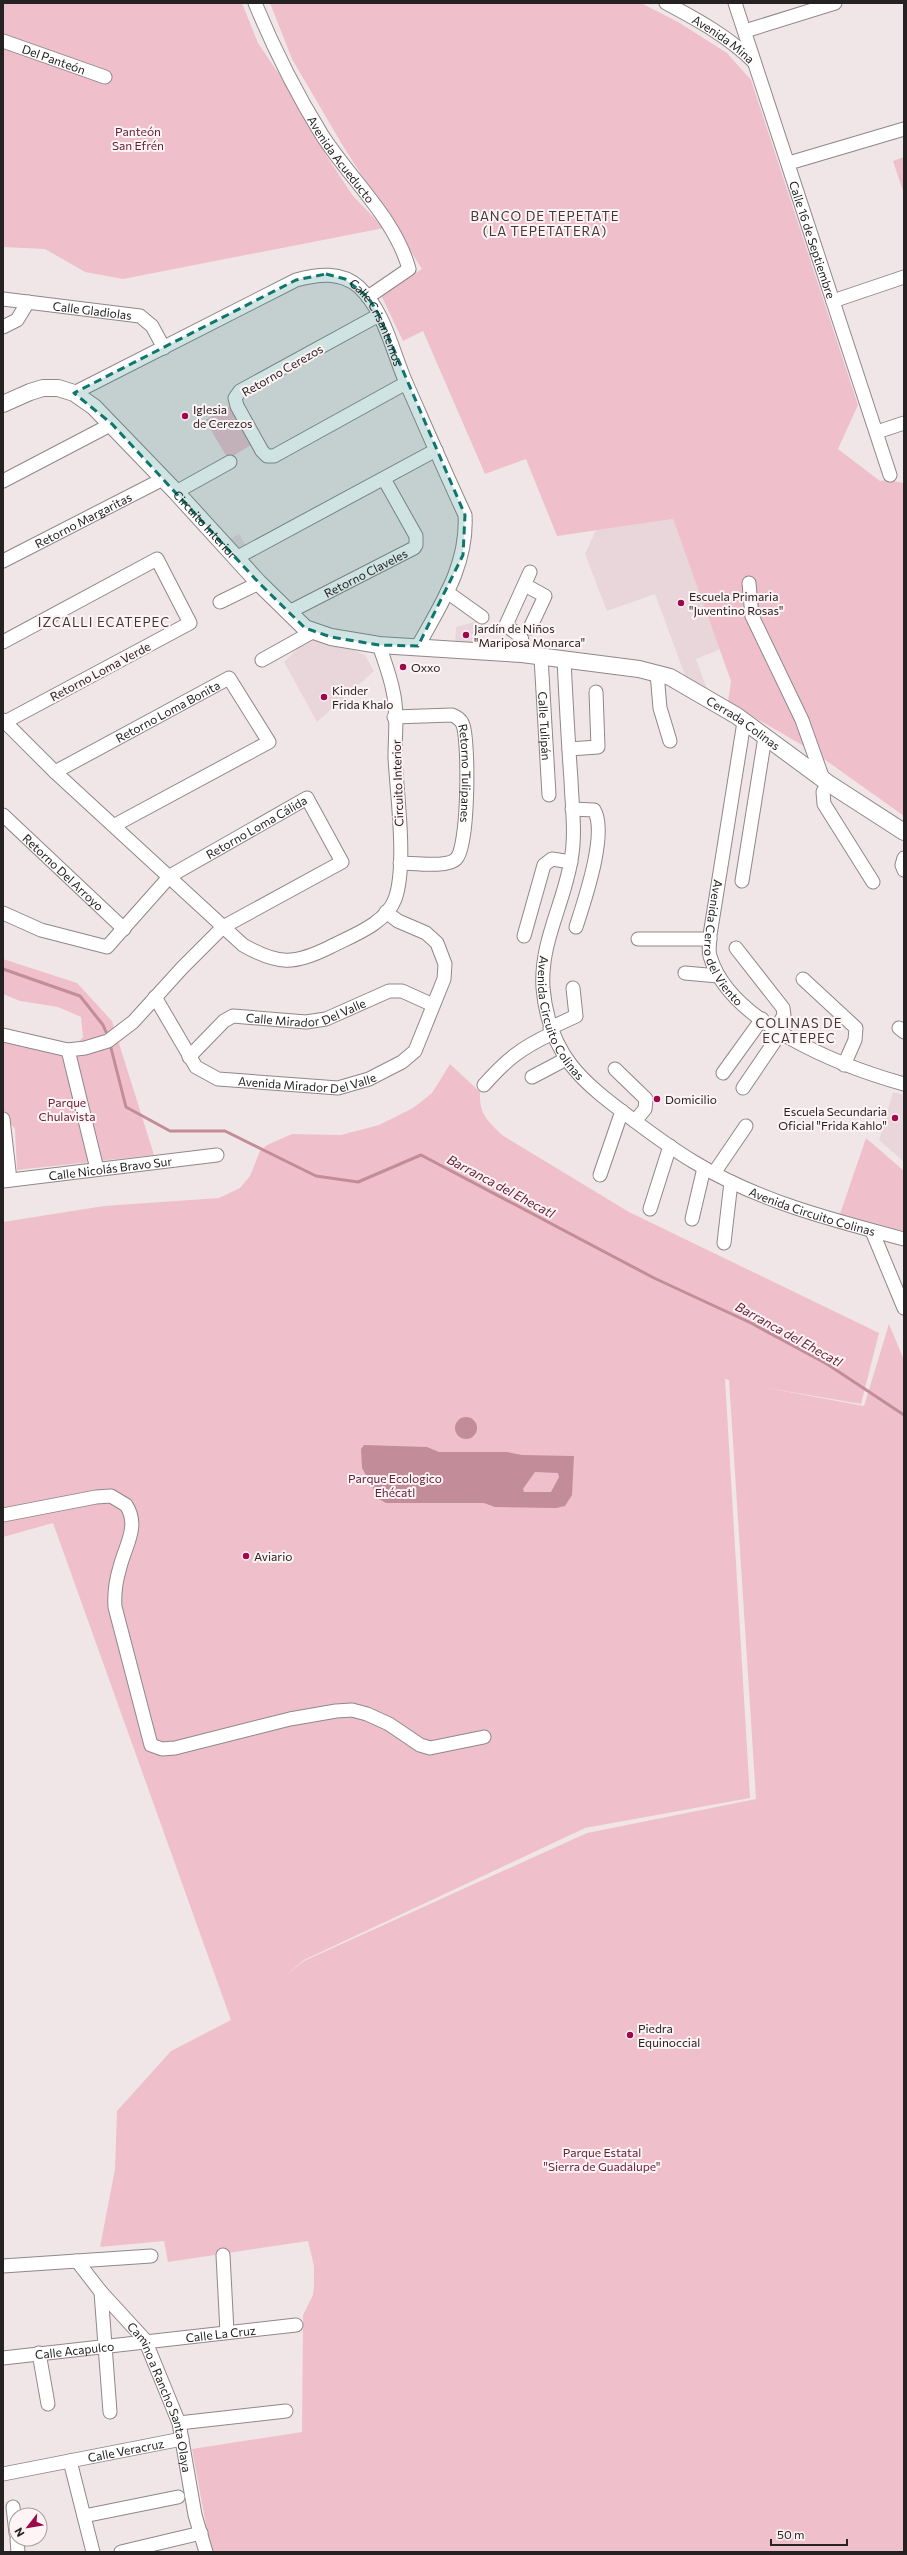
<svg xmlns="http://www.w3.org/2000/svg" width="907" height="2555" font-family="Commissioner,sans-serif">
  <rect width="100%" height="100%" fill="#f0e6e8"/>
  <path fill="#e9d6da" d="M673,519L721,649L696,659L707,689L686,678L655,594L607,611L585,554L595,532L598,530Z
    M239,534L246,546L236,551L228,540Z
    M477,621L476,646L455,643L456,627Z
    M313,633L365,655L374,671L317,722L284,662Z
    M893,1092L904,1095V1162L879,1140Z"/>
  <path fill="#efc0cb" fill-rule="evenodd" d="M3,3H242L258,43L293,95L326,155L353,196L384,228L123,279L85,272L45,249L3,247Z
    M270,3H641L678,22L727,53L751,80L858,405L838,449L880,481L887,480L904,483V816L814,752L728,702L731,681L673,519L557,536L526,459L485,474L423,331L403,341L381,295L422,269L343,146L292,59Z
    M904,157V194L893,161Z
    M231,406L251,445L228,459L205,420Z
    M3,959L77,983L112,1021L154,1155L17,1170L15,1129L3,1116V1040L69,1053L83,1037L81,1017L58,1007L20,1001L3,994Z
    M450,1064L480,1092C479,1114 487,1120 502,1135L629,1212L879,1333L861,1404L762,1387L864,1406L889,1324L904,1360V2552H211L192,2449L302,2432L303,2315L313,2295L314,2286V2266L308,2241L168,2262L164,2241L100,2247L115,2169L117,2111L171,2051L231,2020L53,1523L3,1537V1222L104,1206L219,1198L240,1188L250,1176L260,1151L267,1145L292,1134L341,1135L379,1125L413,1108L432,1093ZM725,1379L729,1380L756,1799L587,1833L304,1961L284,1977L304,1960L585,1828L750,1798Z
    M866,1138L904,1171V1231L840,1214Z"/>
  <path fill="#c28c99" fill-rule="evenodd" d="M455 1428a11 11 0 1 1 22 0a11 11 0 1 1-22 0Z
    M364,1445L427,1447L439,1452H507L522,1455L574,1456L572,1495L565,1506L556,1508L495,1507L484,1503H386L379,1499L362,1468L361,1449ZM535,1472L558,1473L559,1477L551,1492H524L523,1489Z"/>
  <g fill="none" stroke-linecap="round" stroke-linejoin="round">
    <path stroke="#c28c99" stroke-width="3" d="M3,969L80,996L103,1025L106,1032
      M111,1048L126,1107L170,1131H225L316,1176L358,1182L421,1155L654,1278L751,1323L827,1364L904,1415"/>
    <g stroke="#908789" stroke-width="15">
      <g id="minor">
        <path id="s1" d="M255,3C274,49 296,93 322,135C350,179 395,218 409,269L368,297"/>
        <path id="s2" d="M666,3C698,20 729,37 754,62"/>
        <path id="s3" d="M735,3L890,475"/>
        <path d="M745,31L835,3"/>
        <path id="s4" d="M3,41L105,77"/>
        <path d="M789,163L904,129"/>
        <path id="s5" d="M3,299L140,316L152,326L164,348"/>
        <path d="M833,301L904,277"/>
        <path d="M379,315L240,391L235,398L237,406L262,451L267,456H274L406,383"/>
        <path d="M3,327L17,320L28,302"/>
        <path id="s6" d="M74,393L296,280C318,274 341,271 359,287C385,311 393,354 407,385C426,428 445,472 465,515C468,565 441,604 418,646"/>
        <path d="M877,432L904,423"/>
        <path d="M3,481L112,424"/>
        <path d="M176,492L230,462"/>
        <path d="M236,558L436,450"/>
        <path id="s7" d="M3,561L163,479"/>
        <path d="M749,583L752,616L802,720L823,779"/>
        <path d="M525,585L545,596L530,628"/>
        <path d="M447,592L482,617"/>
        <path d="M220,602L259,583"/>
        <path id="s8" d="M289,612L414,548L416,545V536L384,479"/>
        <path d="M3,642L157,559L190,623L5,722"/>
        <path d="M522,654C524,632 520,638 506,625L530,572"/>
        <path id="s9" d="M541,657L549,795"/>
        <path d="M262,660L314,631"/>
        <path id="s10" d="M564,660C566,700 568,740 571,780C572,807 576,834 571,860C564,904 540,942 543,988C549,1055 581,1081 632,1119C652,1134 672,1149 694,1162C758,1201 832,1220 904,1239"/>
        <path d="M657,673L660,708L670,741"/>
        <path id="s11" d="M394,717L452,715C457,717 461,719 463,725C469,742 469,847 456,859C448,868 412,863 400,863"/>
        <path d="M3,720L55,772L243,945C278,965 294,965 330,947C351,936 386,924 395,899C407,867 397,794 395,758C395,736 398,712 393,691C390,675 384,660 379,645"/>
        <path id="s12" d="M744,722L710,935C710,942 708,950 710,956C729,1023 843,1067 904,1084"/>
        <path d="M569,749L598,747L596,692"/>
        <path id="s13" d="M55,772L229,678L269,742L115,825"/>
        <path d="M828,783L823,792L824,804L873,882"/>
        <path d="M572,809L594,810C608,833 584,902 576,927"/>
        <path id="s14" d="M3,815L124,929"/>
        <path d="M904,858L902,865L904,870"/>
        <path d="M742,881L765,737"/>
        <path id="s15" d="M3,913L41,930L107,947L170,876L307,798L342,862L223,927L182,968L133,1022L108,1041L85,1048L68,1050L3,1035"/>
        <path d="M524,936L544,865L552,859L571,862"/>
        <path d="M638,939H710"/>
        <path d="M736,948L783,1008L784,1015L776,1029"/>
        <path d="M685,973L718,976"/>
        <path d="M803,979L856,1028L855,1040L844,1065"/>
        <path id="s16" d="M155,997L196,1067L218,1079L338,1088L369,1079L402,1062L415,1051L444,979L445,964L437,943L426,933L398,921L386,912"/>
        <path d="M550,1028L576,1016L573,988"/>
        <path d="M899,1028L904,1032"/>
        <path d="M68,1050L97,1169"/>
        <path id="s17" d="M189,1057L224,1021L233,1016L306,1022L326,1019L389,991H402L433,1005"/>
        <path d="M615,1069L646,1099L645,1109L635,1121"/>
        <path d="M723,1073L762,1019"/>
        <path d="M532,1077L566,1059"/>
        <path d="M484,1085C506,1060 521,1048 551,1034"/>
        <path d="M743,1088L781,1032"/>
        <path d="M3,1119L10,1180"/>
        <path d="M714,1173L746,1126"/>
        <path d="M600,1175L622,1111"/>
        <path id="s18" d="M3,1181L217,1155"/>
        <path d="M650,1209L670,1146"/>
        <path d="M692,1219L704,1168"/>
        <path d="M872,1231L904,1308"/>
        <path d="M724,1243L731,1182"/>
        <path d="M3,1515L96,1497L111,1496L126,1505C140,1526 125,1546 120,1567C116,1580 114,1593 115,1607L151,1745L162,1749L175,1748L290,1719L336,1711L352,1710L367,1714L389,1724L420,1745L430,1748L484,1737"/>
        <path d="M223,2255L227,2332"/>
        <path id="s19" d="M77,2261L101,2292L145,2340L179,2423L195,2515L206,2552"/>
        <path d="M3,2266L151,2256"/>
        <path d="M101,2292L110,2412"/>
        <path d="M39,2353L48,2404"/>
        <path id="s20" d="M3,2358L296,2325"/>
        <path d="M179,2423L286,2411"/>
        <path d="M70,2461L93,2552"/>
        <path id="s21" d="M3,2474L182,2439"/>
        <path d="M13,2507L16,2533"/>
        <path d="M84,2516L178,2497"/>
        <path d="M17,2539L18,2552"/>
        <path d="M121,2552L201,2533"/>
      </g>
    </g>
    <g stroke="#908789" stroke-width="18">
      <g id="major">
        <path id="s22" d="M3,404L30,392L43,388H58L74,393L94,407L176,492L259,583L305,628L331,637L379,645L522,654L639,669L670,677L737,716L828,783L904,832"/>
      </g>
    </g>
    <use href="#minor" stroke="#fff" stroke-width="13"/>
    <use href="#major" stroke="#fff" stroke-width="16"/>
  </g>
  <path fill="#0f766e" fill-opacity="0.2" stroke="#0f766e" stroke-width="3" stroke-dasharray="8 5" stroke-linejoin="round" d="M326,274L345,279L368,297L379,315L465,515L463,555L418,646L379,645L331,637L305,628L259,583L112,424L74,393L296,280Z"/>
  <g fill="#9f074d" stroke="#fef3f5" stroke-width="1.5">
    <circle cx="185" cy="416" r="4"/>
    <circle cx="681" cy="603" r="4"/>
    <circle cx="466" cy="635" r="4"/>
    <circle cx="403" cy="667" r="4"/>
    <circle cx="324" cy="697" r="4"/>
    <circle cx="657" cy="1099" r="4"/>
    <circle cx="895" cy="1118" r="4"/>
    <circle cx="246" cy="1556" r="4"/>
    <circle cx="630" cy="2035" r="4"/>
  </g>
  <g text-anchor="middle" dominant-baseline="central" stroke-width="4" stroke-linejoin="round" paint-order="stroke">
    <g font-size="12" fill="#262223" stroke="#fef3f5">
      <text stroke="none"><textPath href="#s2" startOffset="68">Avenida Mina</textPath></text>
      <text stroke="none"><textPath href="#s4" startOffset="54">Del Panteón</textPath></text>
      <text stroke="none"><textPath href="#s1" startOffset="179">Avenida Acueducto</textPath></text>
      <text stroke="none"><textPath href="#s3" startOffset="249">Calle 16 de Septiembre</textPath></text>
      <text stroke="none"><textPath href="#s5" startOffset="90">Calle Gladiolas</textPath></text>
      <text stroke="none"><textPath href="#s6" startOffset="355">Calle Crisantemos</textPath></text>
      <text transform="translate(282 370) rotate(-30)">Retorno Cerezos</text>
      <text stroke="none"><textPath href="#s7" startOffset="90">Retorno Margaritas</textPath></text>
      <text stroke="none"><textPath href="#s22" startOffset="261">Circuito Interior</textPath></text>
      <text stroke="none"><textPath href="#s8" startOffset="86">Retorno Claveles</textPath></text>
      <text transform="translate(100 671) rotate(-28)">Retorno Loma Verde</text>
      <text stroke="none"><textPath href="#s13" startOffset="128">Retorno Loma Bonita</textPath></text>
      <text stroke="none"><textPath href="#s22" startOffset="861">Cerrada Colinas</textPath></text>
      <text stroke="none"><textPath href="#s9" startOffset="69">Calle Tulipán</textPath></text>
      <text stroke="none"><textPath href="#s11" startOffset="122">Retorno Tulipanes</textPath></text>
      <text transform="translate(397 783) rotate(-92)">Circuito Interior</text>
      <text stroke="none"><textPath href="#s15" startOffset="304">Retorno Loma Cálida</textPath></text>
      <text stroke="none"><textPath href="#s14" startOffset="83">Retorno Del Arroyo</textPath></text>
      <text stroke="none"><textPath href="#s12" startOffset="227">Avenida Cerro del Viento</textPath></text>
      <text stroke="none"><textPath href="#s17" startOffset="135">Calle Mirador Del Valle</textPath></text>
      <text stroke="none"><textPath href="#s10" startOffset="366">Avenida Circuito Colinas</textPath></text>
      <text stroke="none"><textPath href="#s16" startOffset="196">Avenida Mirador Del Valle</textPath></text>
      <text stroke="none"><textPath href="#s18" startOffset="108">Calle Nicolás Bravo Sur</textPath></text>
      <text stroke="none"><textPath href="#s10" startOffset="701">Avenida Circuito Colinas</textPath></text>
      <text stroke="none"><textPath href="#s20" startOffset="219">Calle La Cruz</textPath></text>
      <text stroke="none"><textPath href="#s20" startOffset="72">Calle Acapulco</textPath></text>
      <text stroke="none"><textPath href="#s19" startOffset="163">Camino a Rancho Santa Olaya</textPath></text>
      <text stroke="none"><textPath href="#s21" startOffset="125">Calle Veracruz</textPath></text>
    </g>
    <g font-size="12" fill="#642238" stroke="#fef3f5">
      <text x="138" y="131">Panteón<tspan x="138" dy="14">San Efrén</tspan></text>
      <text x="67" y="1102">Parque<tspan x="67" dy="14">Chulavista</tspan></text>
      <text x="395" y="1478">Parque Ecologico<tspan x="395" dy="14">Ehécatl</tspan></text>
      <text x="602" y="2152">Parque Estatal<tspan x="602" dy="14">"Sierra de Guadalupe"</tspan></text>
    </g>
    <g font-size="12" fill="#262223" stroke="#fef3f5" text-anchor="start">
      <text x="193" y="409">Iglesia<tspan x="193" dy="14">de Cerezos</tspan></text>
      <text x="689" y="596">Escuela Primaria<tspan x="689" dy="14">"Juventino Rosas"</tspan></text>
      <text x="474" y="628">Jardín de Niños<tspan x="474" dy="14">"Mariposa Monarca"</tspan></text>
      <text x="411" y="667">Oxxo</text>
      <text x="332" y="690">Kinder<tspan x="332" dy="14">Frida Khalo</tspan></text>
      <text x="665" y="1099">Domicilio</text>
      <text x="887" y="1111" text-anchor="end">Escuela Secundaria<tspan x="887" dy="14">Oficial "Frida Kahlo"</tspan></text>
      <text x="254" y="1556">Aviario</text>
      <text x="638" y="2028">Piedra<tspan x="638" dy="14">Equinoccial</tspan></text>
    </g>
    <g font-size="13" letter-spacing="1" fill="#3f3739" stroke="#fef3f5">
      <text x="545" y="216">BANCO DE TEPETATE<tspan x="545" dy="15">(LA TEPETATERA)</tspan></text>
      <text x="104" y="622">IZCALLI ECATEPEC</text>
      <text x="799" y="1023">COLINAS DE<tspan x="799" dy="15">ECATEPEC</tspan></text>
    </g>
    <g font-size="13" font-style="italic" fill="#611f35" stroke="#fef3f5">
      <text transform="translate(501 1186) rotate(28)">Barranca del Ehecatl</text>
      <text transform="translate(789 1334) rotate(29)">Barranca del Ehecatl</text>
    </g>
  </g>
  <rect width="907" height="2555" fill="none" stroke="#262223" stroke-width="8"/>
  <g transform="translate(28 2527) rotate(239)"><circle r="19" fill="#fef3f5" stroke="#a89fa1"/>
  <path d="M0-3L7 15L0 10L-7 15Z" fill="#9f074d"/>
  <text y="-6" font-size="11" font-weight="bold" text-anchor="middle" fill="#262223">N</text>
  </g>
  <path d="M771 2539v6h76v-6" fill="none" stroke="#262223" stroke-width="2"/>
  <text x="777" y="2539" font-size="12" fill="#262223" stroke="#fef3f5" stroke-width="3" paint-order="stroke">50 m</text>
</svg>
